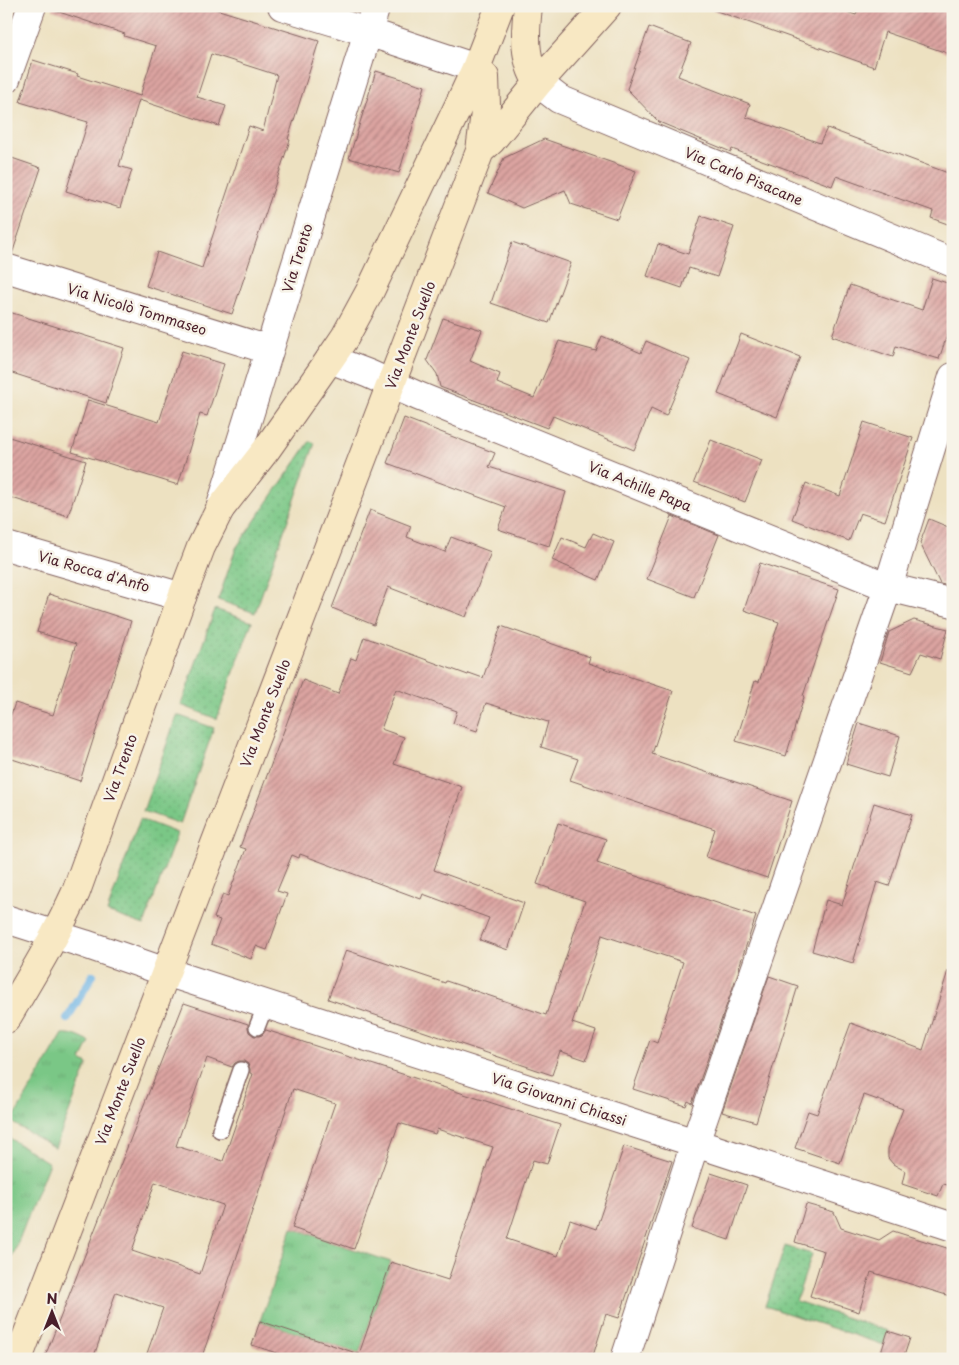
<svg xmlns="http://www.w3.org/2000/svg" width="959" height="1365" font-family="'Playpen Sans',sans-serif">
  <defs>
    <pattern id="grass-dots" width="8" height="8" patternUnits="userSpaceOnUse" patternTransform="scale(1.25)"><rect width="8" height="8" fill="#7ac786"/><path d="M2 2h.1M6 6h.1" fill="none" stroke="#6baa74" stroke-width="1.8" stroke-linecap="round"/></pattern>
    <pattern id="park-tufts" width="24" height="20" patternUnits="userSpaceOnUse" patternTransform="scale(1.25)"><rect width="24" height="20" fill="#7ac786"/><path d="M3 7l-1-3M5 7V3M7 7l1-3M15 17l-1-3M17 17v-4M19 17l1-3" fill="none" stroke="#6baa74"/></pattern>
    <pattern id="building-hatch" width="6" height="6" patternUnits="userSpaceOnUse" patternTransform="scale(1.25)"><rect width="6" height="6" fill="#dca4a1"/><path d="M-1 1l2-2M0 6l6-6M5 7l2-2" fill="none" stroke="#b48583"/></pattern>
  </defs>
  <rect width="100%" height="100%" fill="#f7f3e8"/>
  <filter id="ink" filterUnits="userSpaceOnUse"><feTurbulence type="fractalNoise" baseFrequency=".02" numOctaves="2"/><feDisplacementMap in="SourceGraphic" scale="10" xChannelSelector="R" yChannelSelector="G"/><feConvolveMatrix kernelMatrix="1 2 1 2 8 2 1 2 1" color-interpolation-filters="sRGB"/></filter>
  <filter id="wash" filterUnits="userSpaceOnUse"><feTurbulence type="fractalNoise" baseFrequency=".0096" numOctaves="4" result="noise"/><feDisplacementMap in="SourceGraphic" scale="20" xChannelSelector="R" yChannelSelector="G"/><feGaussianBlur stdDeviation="1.12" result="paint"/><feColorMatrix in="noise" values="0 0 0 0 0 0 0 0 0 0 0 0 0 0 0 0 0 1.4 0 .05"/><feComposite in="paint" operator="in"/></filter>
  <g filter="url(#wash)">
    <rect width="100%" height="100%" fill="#ede1c1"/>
    <path fill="url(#grass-dots)" stroke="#627358" d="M310,441L315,443L255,613L218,600L236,548Z
      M215,609L252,622L217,719L181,705Z
      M177,715L214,728L180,824L143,811Z
      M140,819L177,833L144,925L107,912Z
      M785,1246L812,1254L796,1301L888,1331L884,1345L765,1306Z"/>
    <path fill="url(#park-tufts)" stroke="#627358" d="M63,1034C73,1033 81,1038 90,1042L81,1060L88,1064L55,1148L11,1122Z
      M6,1136L49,1163L6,1273Z
      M292,1228L391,1262L359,1354L260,1321Z"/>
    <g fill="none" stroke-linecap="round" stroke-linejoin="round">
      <path stroke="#6fb5e6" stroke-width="8" d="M67,1019L93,975"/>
    </g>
    <g id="blocks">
      <path fill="url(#building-hatch)" fill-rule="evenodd" d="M53,6H206L319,41L288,139L290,140L232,314L146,286L157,252L202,268L249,126L263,131L277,75L211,54L197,97L226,106L219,126L139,100L119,166L132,170L120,208L66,191L88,122L20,102L33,60L78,74L77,76L140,96L156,46L124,36L125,34L53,10Z
        M711,6H829L856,15L859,6H953V55L885,32L874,67L711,9Z
        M649,27L691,43L678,76L750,104L746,117L820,143L827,128L948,173L952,165H953V226L931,218L933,211L836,176L832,186L732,149L731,152L659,122L627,89Z
        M376,71L425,86L399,173L349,158Z
        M544,139L636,171L617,219L571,204L565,190L522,208L488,193L504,158Z
        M6,156L41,168L12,254L6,253Z
        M701,216L734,227L717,277L689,268L682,288L647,276L658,244L688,254Z
        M512,242L571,263L549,323L491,303Z
        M932,278L953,285V318L939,359L896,346L893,357L832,336L850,285L922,310Z
        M6,311L124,348L106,403L6,371Z
        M443,318L482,330L470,361L500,374L497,383L534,398L559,341L596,351L602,336L641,353L646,341L690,360L666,416L651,409L634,450L553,416L547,428L440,387L437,374L427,360Z
        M741,334L800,357L777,417L718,394Z
        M182,351L224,364L207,416L200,414L178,485L72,452L88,400L159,422Z
        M404,418L495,453L489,467L566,492L549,546L498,529L506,507L387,463Z
        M864,422L913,438L885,521L860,513L849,541L792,519L806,483L840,496Z
        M6,436L86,461L68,516L6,496Z
        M711,440L762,460L745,502L694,482Z
        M370,510L411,526L407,537L445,552L451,537L491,552L466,617L388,587L374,625L332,608Z
        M672,516L719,535L694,597L647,579Z
        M929,519L953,529V587L940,584L920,543Z
        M593,533L614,542L598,580L552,560L562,537L586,547Z
        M760,563L839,589L803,696L804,697L786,756L736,741L755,681L759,682L779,622L744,610Z
        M49,594L131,621L80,781L6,757V728L15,703L53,715L76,644L37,632Z
        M914,620L948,629L940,659L921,653L912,672L880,662L889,632Z
        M501,626L590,657L588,663L673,691L652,754L792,801L767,878L706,857L715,829L570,780L578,759L541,747L548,722L486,703L477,731L453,723L457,711L396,689L381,729L404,737L394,764L462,787L434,870L524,903L508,950L480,940L489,918L423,894L421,899L300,854L299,858L292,855L277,891L287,894L267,950L256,946L251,959L211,944L220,920L214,918L223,894L228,896L246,849L240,847L303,680L338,694L351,658L356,660L364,637L468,675L469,673L483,678Z
        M859,723L900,736L888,777L846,764Z
        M874,803L912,815L889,886L877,882L853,963L812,951L826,900L842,905Z
        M558,823L606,839L597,863L756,916L739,967H740L692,1103L688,1101L686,1106L633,1089L650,1040L657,1043L683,962L602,935L572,1023L596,1031L586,1060L560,1051L552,1075L328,999L346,950L445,983L446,981L546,1015L585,901L537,884Z
        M948,971H953V1186L943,1184L938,1196L902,1184L905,1171L893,1164L888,1158V1149L903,1109L864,1095L840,1163L795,1148L808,1111L817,1114L851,1023L923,1050Z
        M769,976L798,986L756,1122L722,1112Z
        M184,1003L248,1024V1028L249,1032L254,1036H259L262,1035L266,1030L560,1125L547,1164L533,1160L507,1239L558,1256L570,1220L596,1229L624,1146L672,1161L619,1318L606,1314L592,1359H295L252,1345L260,1321L359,1354L391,1262L448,1280L493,1147L437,1129L435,1134L399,1123L354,1249L292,1228L335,1103L293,1089L227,1286L201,1359H145L163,1308L116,1292L93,1359H44ZM207,1058L232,1067L235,1063L239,1061H244L248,1064L250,1069V1073L253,1074L223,1161L176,1146ZM155,1182L223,1205L200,1274L132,1251Z
        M711,1173L747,1185L729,1240L692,1228Z
        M806,1204L834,1212L841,1228L879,1240L893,1231L953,1250V1297L871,1272L859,1312L810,1296L824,1251L795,1242Z
        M888,1331L910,1338L903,1359H879Z"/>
    </g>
  </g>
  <g filter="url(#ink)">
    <use href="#blocks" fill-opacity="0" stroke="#836360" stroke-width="1"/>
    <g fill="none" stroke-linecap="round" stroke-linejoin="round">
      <g stroke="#836360" stroke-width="18">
        <path id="lane" d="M257,1027L266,1004
          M220,1130L241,1070"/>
      </g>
      <g stroke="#836360" stroke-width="30">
        <path id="street" d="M282,6L368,32L476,68
          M6,79L32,6
          M538,83L559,99L953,263
          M6,268L269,350
          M330,359L369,374L418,396L888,587L953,603
          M220,509L376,6
          M6,546L182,597
          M6,919L85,944L166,972L683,1139L953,1227
          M625,1359L695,1143L888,587L953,377"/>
      </g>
      <g stroke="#836360" stroke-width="30">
        <path id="secondary" d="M528,6C526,25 524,46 530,65C531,71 535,77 538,83
          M476,68L485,77L486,105L480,151
          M6,1019C31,977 56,936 76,892L182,597L201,547L220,509L266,450L330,359L345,337L370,291L458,107L476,68L500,6
          M18,1359L480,151L491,141L538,83L607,6"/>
      </g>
      <use href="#lane" stroke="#fff" stroke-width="15"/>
      <use href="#street" stroke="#fff" stroke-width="28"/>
      <use href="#secondary" stroke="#f8e8c3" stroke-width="28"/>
    </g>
  </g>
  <g text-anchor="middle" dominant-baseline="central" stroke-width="5" stroke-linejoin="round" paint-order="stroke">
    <g font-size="14" fill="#4a1f2b" stroke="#f7f3e8">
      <text transform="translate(744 176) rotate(23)">Via Carlo Pisacane</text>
      <text transform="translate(297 258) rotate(-73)">Via Trento</text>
      <text transform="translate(137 309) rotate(17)">Via Nicolò Tommaseo</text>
      <text transform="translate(410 335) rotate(-69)">Via Monte Suello</text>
      <text transform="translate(640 486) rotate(22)">Via Achille Papa</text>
      <text transform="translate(94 571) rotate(16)">Via Rocca d'Anfo</text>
      <text transform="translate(265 713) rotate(-69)">Via Monte Suello</text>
      <text transform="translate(120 768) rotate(-70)">Via Trento</text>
      <text transform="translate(120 1091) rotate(-69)">Via Monte Suello</text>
      <text transform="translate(559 1099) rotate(18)">Via Giovanni Chiassi</text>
    </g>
  </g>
  <rect width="959" height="1365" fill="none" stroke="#f7f3e8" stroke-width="25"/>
  <g transform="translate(52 1312)" stroke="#f7f3e8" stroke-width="4" paint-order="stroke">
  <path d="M0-4L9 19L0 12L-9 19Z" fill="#4a1f2b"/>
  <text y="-8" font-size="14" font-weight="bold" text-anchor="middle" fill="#4a1f2b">N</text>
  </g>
</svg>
